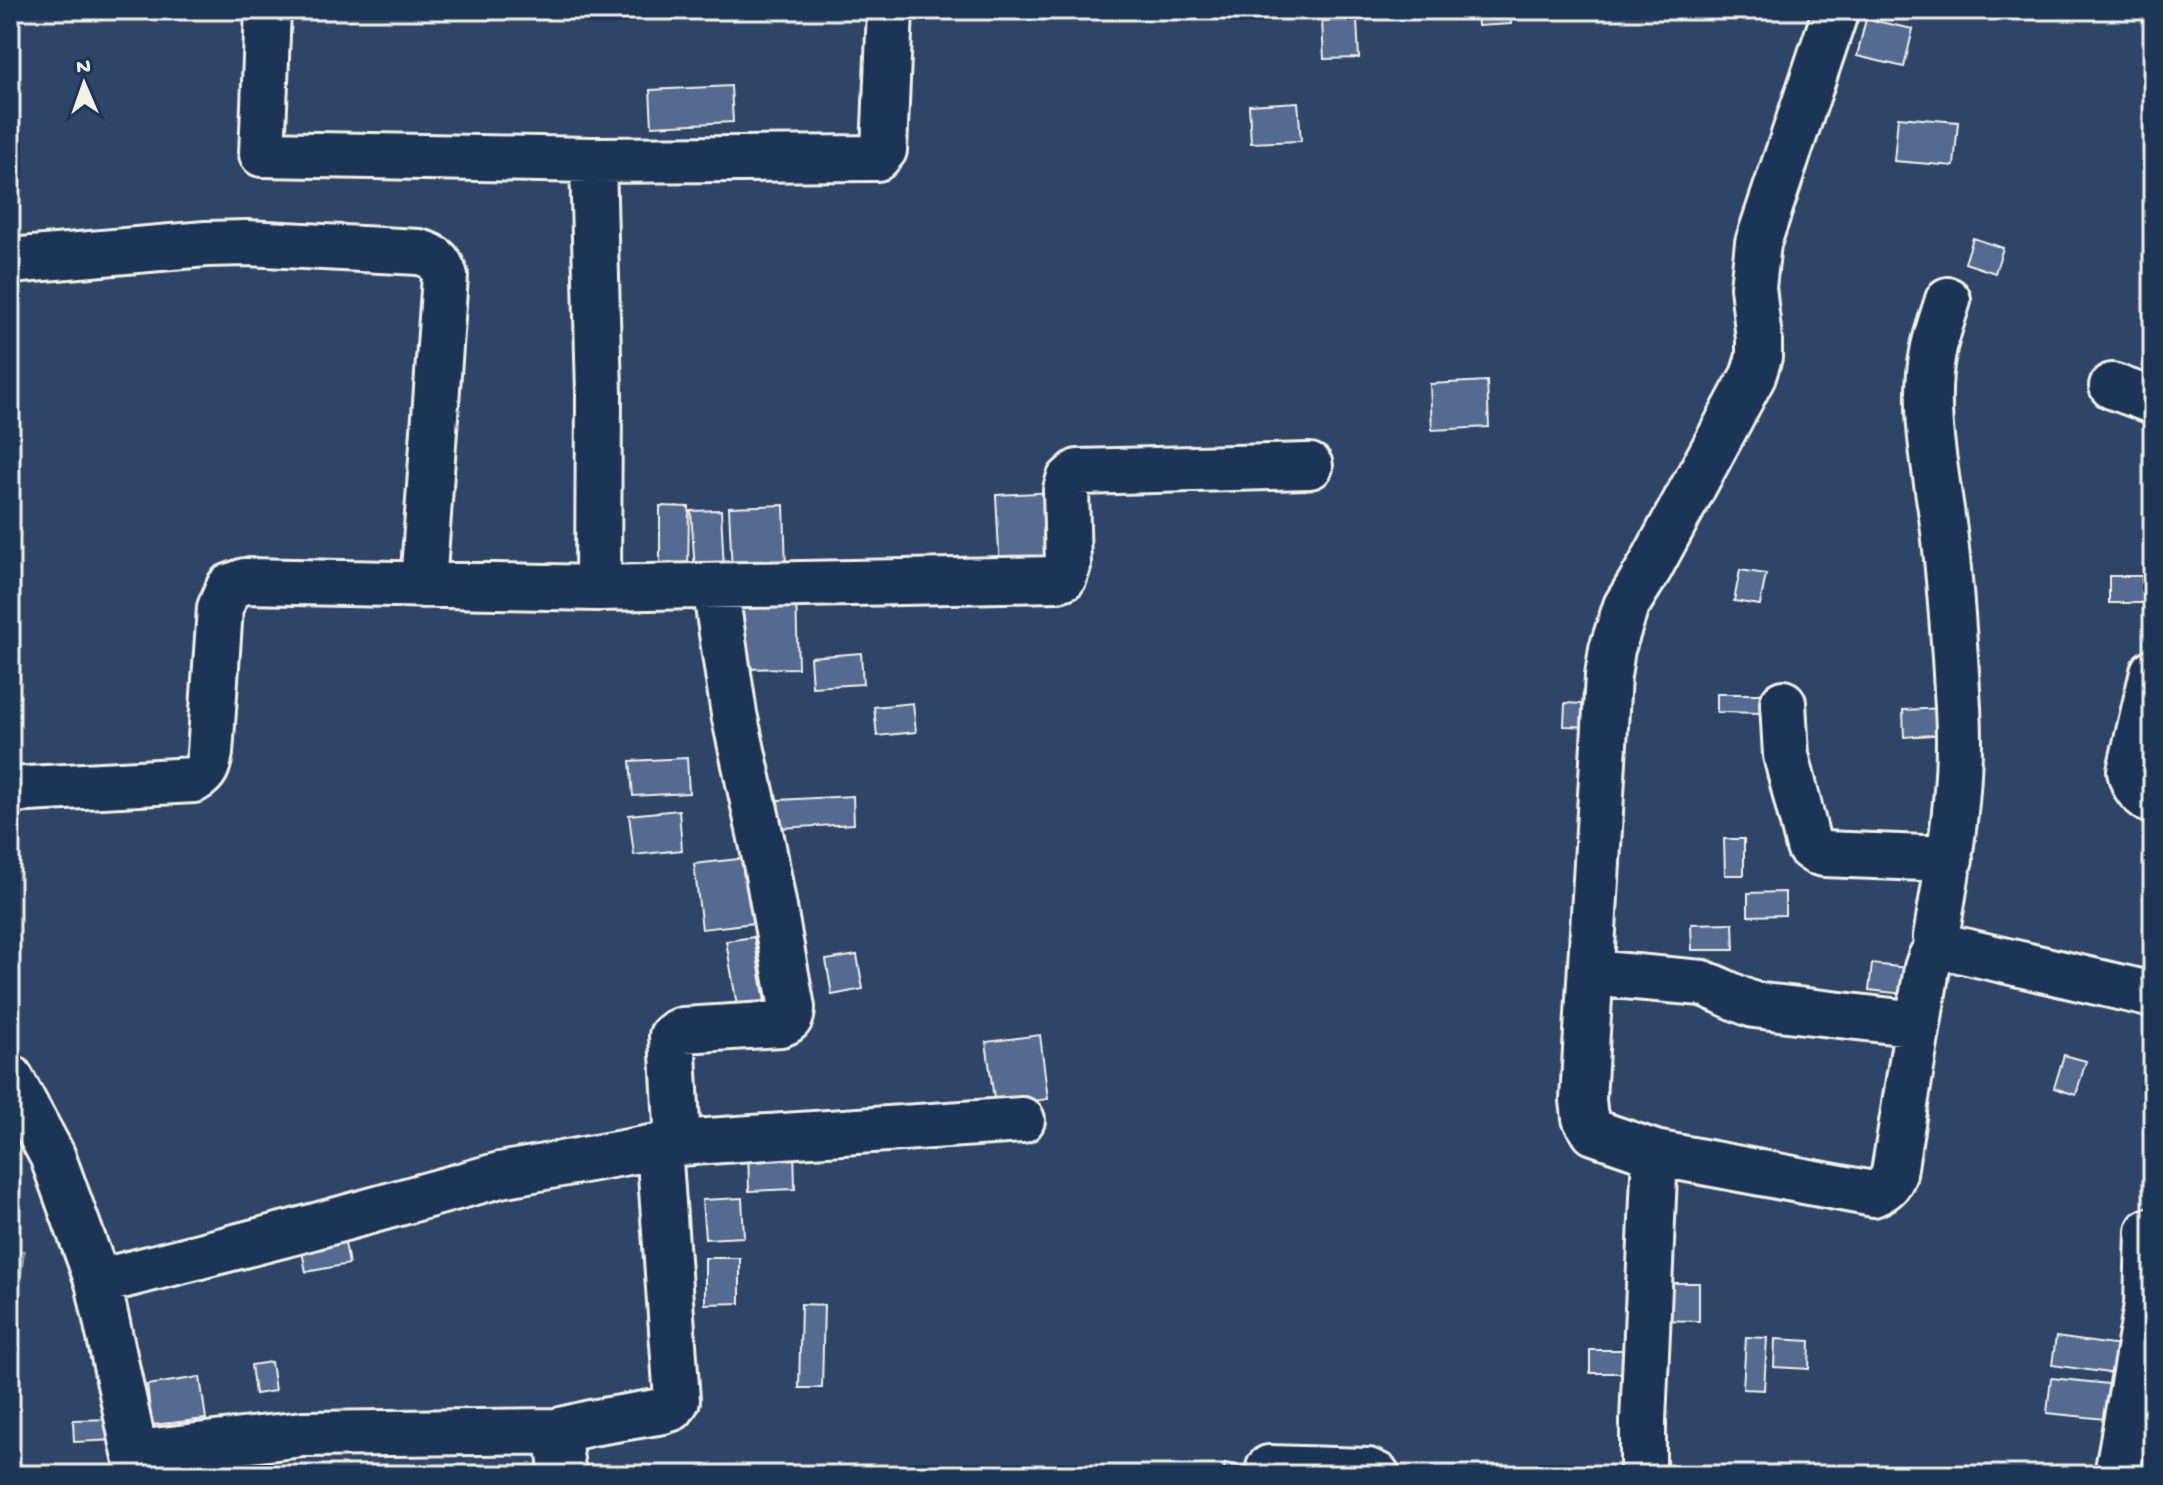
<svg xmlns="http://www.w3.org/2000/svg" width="2163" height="1485" font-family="'Gochi Hand',sans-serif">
  <rect width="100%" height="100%" fill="#2e4568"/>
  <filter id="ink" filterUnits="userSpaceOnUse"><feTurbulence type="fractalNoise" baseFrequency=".0125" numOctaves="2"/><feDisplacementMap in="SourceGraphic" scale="16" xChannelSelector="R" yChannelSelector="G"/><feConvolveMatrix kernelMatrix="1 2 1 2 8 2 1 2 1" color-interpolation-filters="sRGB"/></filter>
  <g filter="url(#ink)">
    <path fill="#507493" stroke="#92a6b5" stroke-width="2" d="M10,1249L24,1251L10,1369Z"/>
    <path fill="#556b91" stroke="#f4f1e8" stroke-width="2" d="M1477,10H1510L1511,24L1478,26Z
      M1866,19L1913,29L1904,67L1857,56Z
      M1357,20L1359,58L1324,59L1322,21Z
      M731,86L733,122L652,126L650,90Z
      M1298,102L1301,141L1251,143L1249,105Z
      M1898,117L1958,122L1954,166L1894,161Z
      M1973,238L2003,248L1995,273L1965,263Z
      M1487,381L1489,427L1432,430L1430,384Z
      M1057,492L1061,568L1000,571L996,495Z
      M784,505L786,571L732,573L729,507Z
      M660,506L689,507L688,574H660Z
      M721,510L724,569L695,571L691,511Z
      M1740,570L1766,574L1760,605L1734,601Z
      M2109,576H2142L2143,603H2109Z
      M796,595L798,668L738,669L736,596Z
      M861,653L863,684L812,687L810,657Z
      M1717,694H1764L1763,713L1717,712Z
      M913,703L916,732L877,736L874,707Z
      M1565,703L1601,705L1600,727L1564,726Z
      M1944,708L1946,734L1904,737L1903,710Z
      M687,758L689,793L633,796L630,761Z
      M853,796L854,824L780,828L778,800Z
      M679,810L682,850L634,855L629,815Z
      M1724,839H1744V875H1725Z
      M747,858L754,923L702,929L694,864Z
      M1785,892V915L1748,916V893Z
      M1733,923L1734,950H1692L1691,924Z
      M754,937L766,1008L738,1012L726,941Z
      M857,955L863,989L832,995L826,960Z
      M1872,964L1907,968L1904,994L1869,990Z
      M1040,1035L1048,1099L995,1106L986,1042Z
      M2064,1055L2086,1061L2076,1095L2054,1088Z
      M794,1144L795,1189L749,1191L748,1145Z
      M742,1198L744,1237L705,1239L702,1200Z
      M344,1238L349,1264L306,1272L301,1246Z
      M705,1258H740V1303L705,1304Z
      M1656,1283H1699V1321L1656,1320Z
      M801,1304L824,1305L822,1388H799Z
      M1746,1337L1767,1338L1764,1390L1743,1389Z
      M2056,1337L2128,1347L2124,1375L2052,1365Z
      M1775,1339L1810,1341L1809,1369L1774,1367Z
      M1590,1350H1624V1373H1590Z
      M271,1362L275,1391L255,1394L251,1365Z
      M200,1377L206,1419L152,1425L147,1385Z
      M2051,1378L2118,1385L2115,1420L2047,1413Z
      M117,1419V1440L74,1442L73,1420Z
      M1225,1463L1261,1470L1260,1475H1223Z"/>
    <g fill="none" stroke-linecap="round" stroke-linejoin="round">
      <g stroke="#f4f1e8" stroke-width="50">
        <path id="minor" d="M268,10L262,154L593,160L877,158L884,150L890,10
          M593,160L599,394L598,588L1058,579L1064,577L1068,565L1066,490L1069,480L1078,472L1310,466
          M10,261L206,244L247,243L419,252C435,256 440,261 445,276L423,585
          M2112,386L2153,401
          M2153,672L2130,771C2133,787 2140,794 2153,802
          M1783,703L1786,755L1809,847L1816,852L1824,854L1950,859
          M10,790L194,780C206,773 208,766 210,753L220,608L229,587L245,581L598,588
          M1939,948L1936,937C1949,861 1963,786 1958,708C1955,652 1951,595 1945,539C1938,479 1921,413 1933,352C1936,335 1943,317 1948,300
          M1591,973L1702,983C1720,989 1736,999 1754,1005L1918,1024
          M10,1077L52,1155L98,1282L135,1453L142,1475
          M678,1143L1022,1120
          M1655,1153L1873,1194C1884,1189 1890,1185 1894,1173L1927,968L1931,957L1939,948H1951L2153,995
          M98,1282L294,1232L500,1175L678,1143L672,1036L677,1032L683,1030L781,1024C790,1021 792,1018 792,1008L763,847L734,714L715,586
          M557,1431L591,1423L663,1411L672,1408L677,1400L659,1147
          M135,1453L303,1434L557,1431L563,1475
          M1269,1468L1368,1471L1377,1475
          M1643,1475V1421L1655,1153L1594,1132L1585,1118L1583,1100L1608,676L1612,649L1626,606L1649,569L1753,376L1759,357V339L1753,287L1758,243L1836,10
          M2117,1475L2147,1305L2149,1231"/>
      </g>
      <use href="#minor" stroke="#1d3557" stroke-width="44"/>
    </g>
  </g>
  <rect width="2163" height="1485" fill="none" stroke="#1d3557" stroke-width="40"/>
  <rect x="20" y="20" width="2123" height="1445" fill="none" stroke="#f4f1e8" stroke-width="3" filter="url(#ink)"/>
  <g transform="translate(84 84) rotate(358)" stroke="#1d3557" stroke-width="6" paint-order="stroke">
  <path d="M0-6L14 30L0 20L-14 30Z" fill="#f4f1e8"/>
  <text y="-12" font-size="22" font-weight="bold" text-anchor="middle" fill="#f4f1e8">N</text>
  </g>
</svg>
